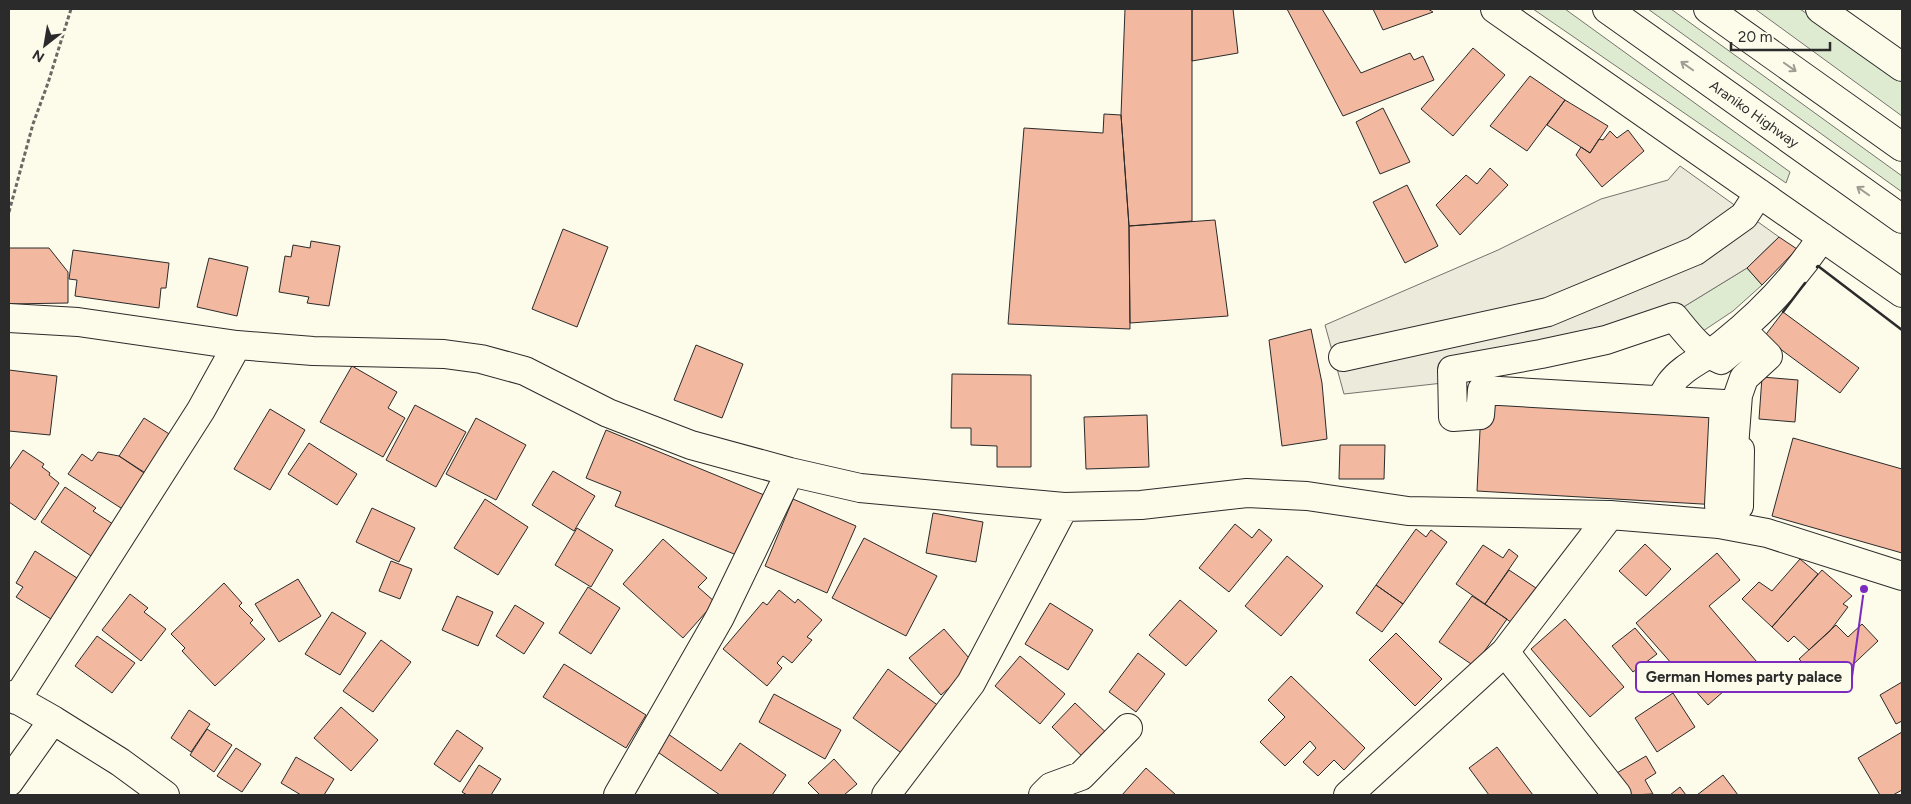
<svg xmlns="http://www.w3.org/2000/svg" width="1911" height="804" font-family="Figtree,sans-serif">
  <rect width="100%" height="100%" fill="#fdfbea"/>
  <path fill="#deebd1" stroke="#74746e" d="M1533,9H1565L1790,172L1786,183Z
    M1648,9H1671L1902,176V192Z
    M1755,9H1800L1902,80V116Z
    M1747,268L1762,285L1733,311L1691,339L1672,314Z"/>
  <path fill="#eceadb" stroke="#74746e" d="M1680,166L1779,237L1747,268L1672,314L1452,382L1344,394L1325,325L1498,250L1601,199L1668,180Z"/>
  <path fill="#f2b8a0" stroke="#2b2b2b" d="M1125,9H1192V221L1129,226L1121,115Z
    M1192,9H1233L1238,53L1192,61Z
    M1287,9H1322L1361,73L1410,53L1414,60L1423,56L1434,80L1343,116Z
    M1373,9H1428L1433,12L1383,30Z
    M1473,48L1505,75L1453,136L1421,109Z
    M1530,76L1565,100L1527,151L1490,126Z
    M1565,100L1608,126L1590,153L1547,125Z
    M1383,108L1410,162L1380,174L1356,122Z
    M1104,114L1121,115L1129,226L1130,329L1008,324L1024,128L1103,133Z
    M1628,130L1644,151L1602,187L1576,155L1581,147L1590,153L1599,139L1603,140L1610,131L1617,138Z
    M1490,168L1508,185L1460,235L1436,205L1466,175L1477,184Z
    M1407,185L1438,246L1405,263L1373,202Z
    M1215,220L1228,316L1130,323L1129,226Z
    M563,229L608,247L577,327L532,309Z
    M1779,237L1797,249L1762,285L1747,268Z
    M311,241L340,246L329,306L307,303L309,297L279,292L285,256L291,257L293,245L310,248Z
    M9,248H49L68,272V303L9,304Z
    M73,250L169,263L166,288H161L159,308L75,296L77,280L69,279Z
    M209,258L248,267L237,316L197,307Z
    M1783,312L1859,368L1840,393L1764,337Z
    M1311,329L1322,383L1327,439L1282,446L1269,340Z
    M696,345L743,364L722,418L674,400Z
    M352,366L397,392L388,408L405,418L383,457L320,422Z
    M9,370L57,376L50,435L9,431Z
    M952,374L1031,375V467H997V446L971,445V428H951Z
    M1762,377L1798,380L1795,422L1759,419Z
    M1482,390L1724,404L1719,505L1477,491Z
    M415,405L466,432L436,487L386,460Z
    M270,409L305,430L270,490L234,469Z
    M1147,415L1149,467L1086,469L1084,417Z
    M144,418L174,437L150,476L119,456Z
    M476,418L526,445L496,500L446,474Z
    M606,430L769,497L744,558L615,506L621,492L586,478Z
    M1793,438L1902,469V553L1772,516Z
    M309,443L357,474L337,505L288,474Z
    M1340,445H1385L1384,479H1339Z
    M23,450L44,464L42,467L50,473L49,475L59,483L35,520L9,502V470Z
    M98,452L119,456L147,475L124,510L68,474L82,454L92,461Z
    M553,471L595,496L574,531L532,505Z
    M65,487L96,508L93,511L116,526L94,558L41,522Z
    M485,499L528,527L498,575L454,548Z
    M793,499L856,526L827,593L765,566Z
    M372,508L415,528L399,562L356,542Z
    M933,513L983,522L976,562L926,553Z
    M1235,524L1252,538L1259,529L1272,540L1229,592L1199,568Z
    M577,528L613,550L591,587L555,565Z
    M1416,529L1426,537L1431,530L1447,542L1403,604L1376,585Z
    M864,538L937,576L906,636L832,598Z
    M663,539L707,578L698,587L715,602L683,638L623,584Z
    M1645,544L1671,569L1646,596L1619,571Z
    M1483,545L1503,558L1509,549L1518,556L1485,604L1456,584Z
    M35,551L77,578L51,619L16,597L23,587L16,583Z
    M1717,553L1740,580L1709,606L1757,662L1708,705L1636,623Z
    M1287,556L1323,586L1281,636L1245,606Z
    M1800,559L1818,574L1772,627L1742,599L1759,582L1772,591Z
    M391,561L412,569L400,599L379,591Z
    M1509,570L1539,590L1515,625L1485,604Z
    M1822,570L1852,596L1843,604L1848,607L1830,631L1809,650L1794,636L1788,642L1772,627Z
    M298,579L321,616L279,642L255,604Z
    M224,583L242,603L239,606L253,620L250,623L265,639L215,686L182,651L185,648L171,634Z
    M1376,585L1403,604L1382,632L1356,613Z
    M588,587L620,608L591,654L559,633Z
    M779,590L795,603L798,599L822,620L807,637L812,640L792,663L783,656L777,663L782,668L767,686L723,649L763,602L767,605Z
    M130,594L148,608L144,612L166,629L141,661L102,630Z
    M457,596L493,612L478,646L442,630Z
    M1472,596L1507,619L1474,666L1439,642Z
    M1180,600L1217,631L1186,666L1149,635Z
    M1050,603L1093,630L1068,670L1025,644Z
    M515,605L544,623L524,654L496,636Z
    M332,612L366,633L340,675L305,654Z
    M1565,619L1624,687L1590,717L1531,649Z
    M1862,624L1878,641L1827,689L1799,659L1836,625L1848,637Z
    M1635,628L1657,654L1633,672L1612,646Z
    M944,629L975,665L941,695L909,658Z
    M1396,633L1442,679L1415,706L1369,660Z
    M97,636L135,663L112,693L75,666Z
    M381,640L411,662L373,712L343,691Z
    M1138,653L1165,674L1136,712L1109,692Z
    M1020,656L1065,694L1040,724L995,686Z
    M564,664L646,715L626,748L543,697Z
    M888,669L943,709L907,757L853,718Z
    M1291,676L1365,748L1344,770L1334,760L1318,776L1303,762L1316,748L1310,741L1285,766L1260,742L1285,717L1268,700Z
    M1902,682V721L1896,724L1880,695Z
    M1673,693L1695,727L1657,752L1635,718Z
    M774,694L841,730L825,759L759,722Z
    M1075,703L1114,740L1090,764L1052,727Z
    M341,707L378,740L351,771L314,738Z
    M189,710L210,724L191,752L171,738Z
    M207,729L232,745L214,772L190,755Z
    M661,729L721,771L740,743L786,775L772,795H720L649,746Z
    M457,730L483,748L460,782L434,764Z
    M1902,732V790L1893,795H1880L1858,758Z
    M1497,747L1533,795H1489L1469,768Z
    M236,748L261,764L242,792L217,776Z
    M1646,756L1656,773L1645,780L1653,794L1631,795L1615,774Z
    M296,757L334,779L324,795H301L281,783Z
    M834,759L857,784L844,795H820L808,783Z
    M479,765L501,779L491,795H467L462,792Z
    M1146,768L1176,795H1122Z
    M1723,775L1738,795H1697Z
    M1680,787L1686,795H1670Z"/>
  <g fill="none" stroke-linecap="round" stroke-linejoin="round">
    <g stroke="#2b2b2b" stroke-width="30">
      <path id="minor" d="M1495,9L1902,293
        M1820,9L1902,67
        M1674,317C1688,334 1700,351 1721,360L1749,337L1768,356L1744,378L1738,395L1734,447L1740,450L1739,506L1719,505L1724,404L1482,390L1480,415L1453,417L1452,370L1541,354L1606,340Z
        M9,318L78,322L237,345L313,351L444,354L481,359L525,371L608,413L691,445L790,472L860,488L1064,507L1141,505L1247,493L1307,496L1408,511L1610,515L1719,524L1767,533L1902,576
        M1343,357L1548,312L1695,251L1744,216L1759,193
        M1660,400C1664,395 1666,389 1670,384C1683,366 1706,358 1723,344C1761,314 1795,278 1822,237
        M1505,652L1617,795
        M9,695L53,720L120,762L165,795
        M16,700L201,410L237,345
        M9,782L53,720
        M618,795L720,617L790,472
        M886,795L971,683L1064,507
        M1043,795L1051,787L1081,776L1128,728
        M1348,795L1505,652L1610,515"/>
    </g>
    <g stroke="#2b2b2b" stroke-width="30">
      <g id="highway">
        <path id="s1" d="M1607,9L1902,219"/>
        <path d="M1708,9L1902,147"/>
      </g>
    </g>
    <path stroke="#6a6964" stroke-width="3" stroke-dasharray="4 2.5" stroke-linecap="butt" d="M9,212L33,124L48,83L71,9"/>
    <use href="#minor" stroke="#fdfbea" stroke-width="28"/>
    <use href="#highway" stroke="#fdfbea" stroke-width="28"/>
    <path stroke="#2b2b2b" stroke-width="2.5" d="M1817,267L1818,266L1902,330
      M1783,312L1805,283"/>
  </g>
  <defs><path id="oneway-shaft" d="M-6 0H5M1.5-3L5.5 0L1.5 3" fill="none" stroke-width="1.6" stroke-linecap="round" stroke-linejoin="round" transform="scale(1.25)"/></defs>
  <g stroke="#9e9d94">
    <use href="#oneway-shaft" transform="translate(1687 66) rotate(-145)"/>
    <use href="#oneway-shaft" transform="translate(1790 67) rotate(35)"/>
    <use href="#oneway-shaft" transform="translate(1863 191) rotate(-145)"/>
  </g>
  <g text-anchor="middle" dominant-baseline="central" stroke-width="4" stroke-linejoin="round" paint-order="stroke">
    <g font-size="14" fill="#2b2b2b" stroke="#fdfbea">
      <text stroke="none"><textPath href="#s1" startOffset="181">Araniko Highway</textPath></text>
    </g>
  </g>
  <path fill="none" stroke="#7b2cbf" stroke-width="2" d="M1864 589L1852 677"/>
  <circle fill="#7b2cbf" stroke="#fdfbea" stroke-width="2" cx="1864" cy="589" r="5"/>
  <rect fill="#fdfbea" stroke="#7b2cbf" stroke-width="2" x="1636" y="662" width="216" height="30" rx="5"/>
  <g font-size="15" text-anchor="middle" font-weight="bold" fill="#2b2b2b">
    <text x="1744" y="682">German Homes party palace</text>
  </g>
  <rect width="1911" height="804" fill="none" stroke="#2b2b2b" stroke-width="20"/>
  <g transform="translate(45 45) rotate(211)" stroke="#fdfbea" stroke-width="4" paint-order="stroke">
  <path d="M0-4L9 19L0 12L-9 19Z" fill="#2b2b2b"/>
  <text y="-8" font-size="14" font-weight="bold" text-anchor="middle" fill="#2b2b2b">N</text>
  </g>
  <path d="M1731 42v8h99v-8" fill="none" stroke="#2b2b2b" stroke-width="2.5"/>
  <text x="1738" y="42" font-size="15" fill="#2b2b2b" stroke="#fdfbea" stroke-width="4" paint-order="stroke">20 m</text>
</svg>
